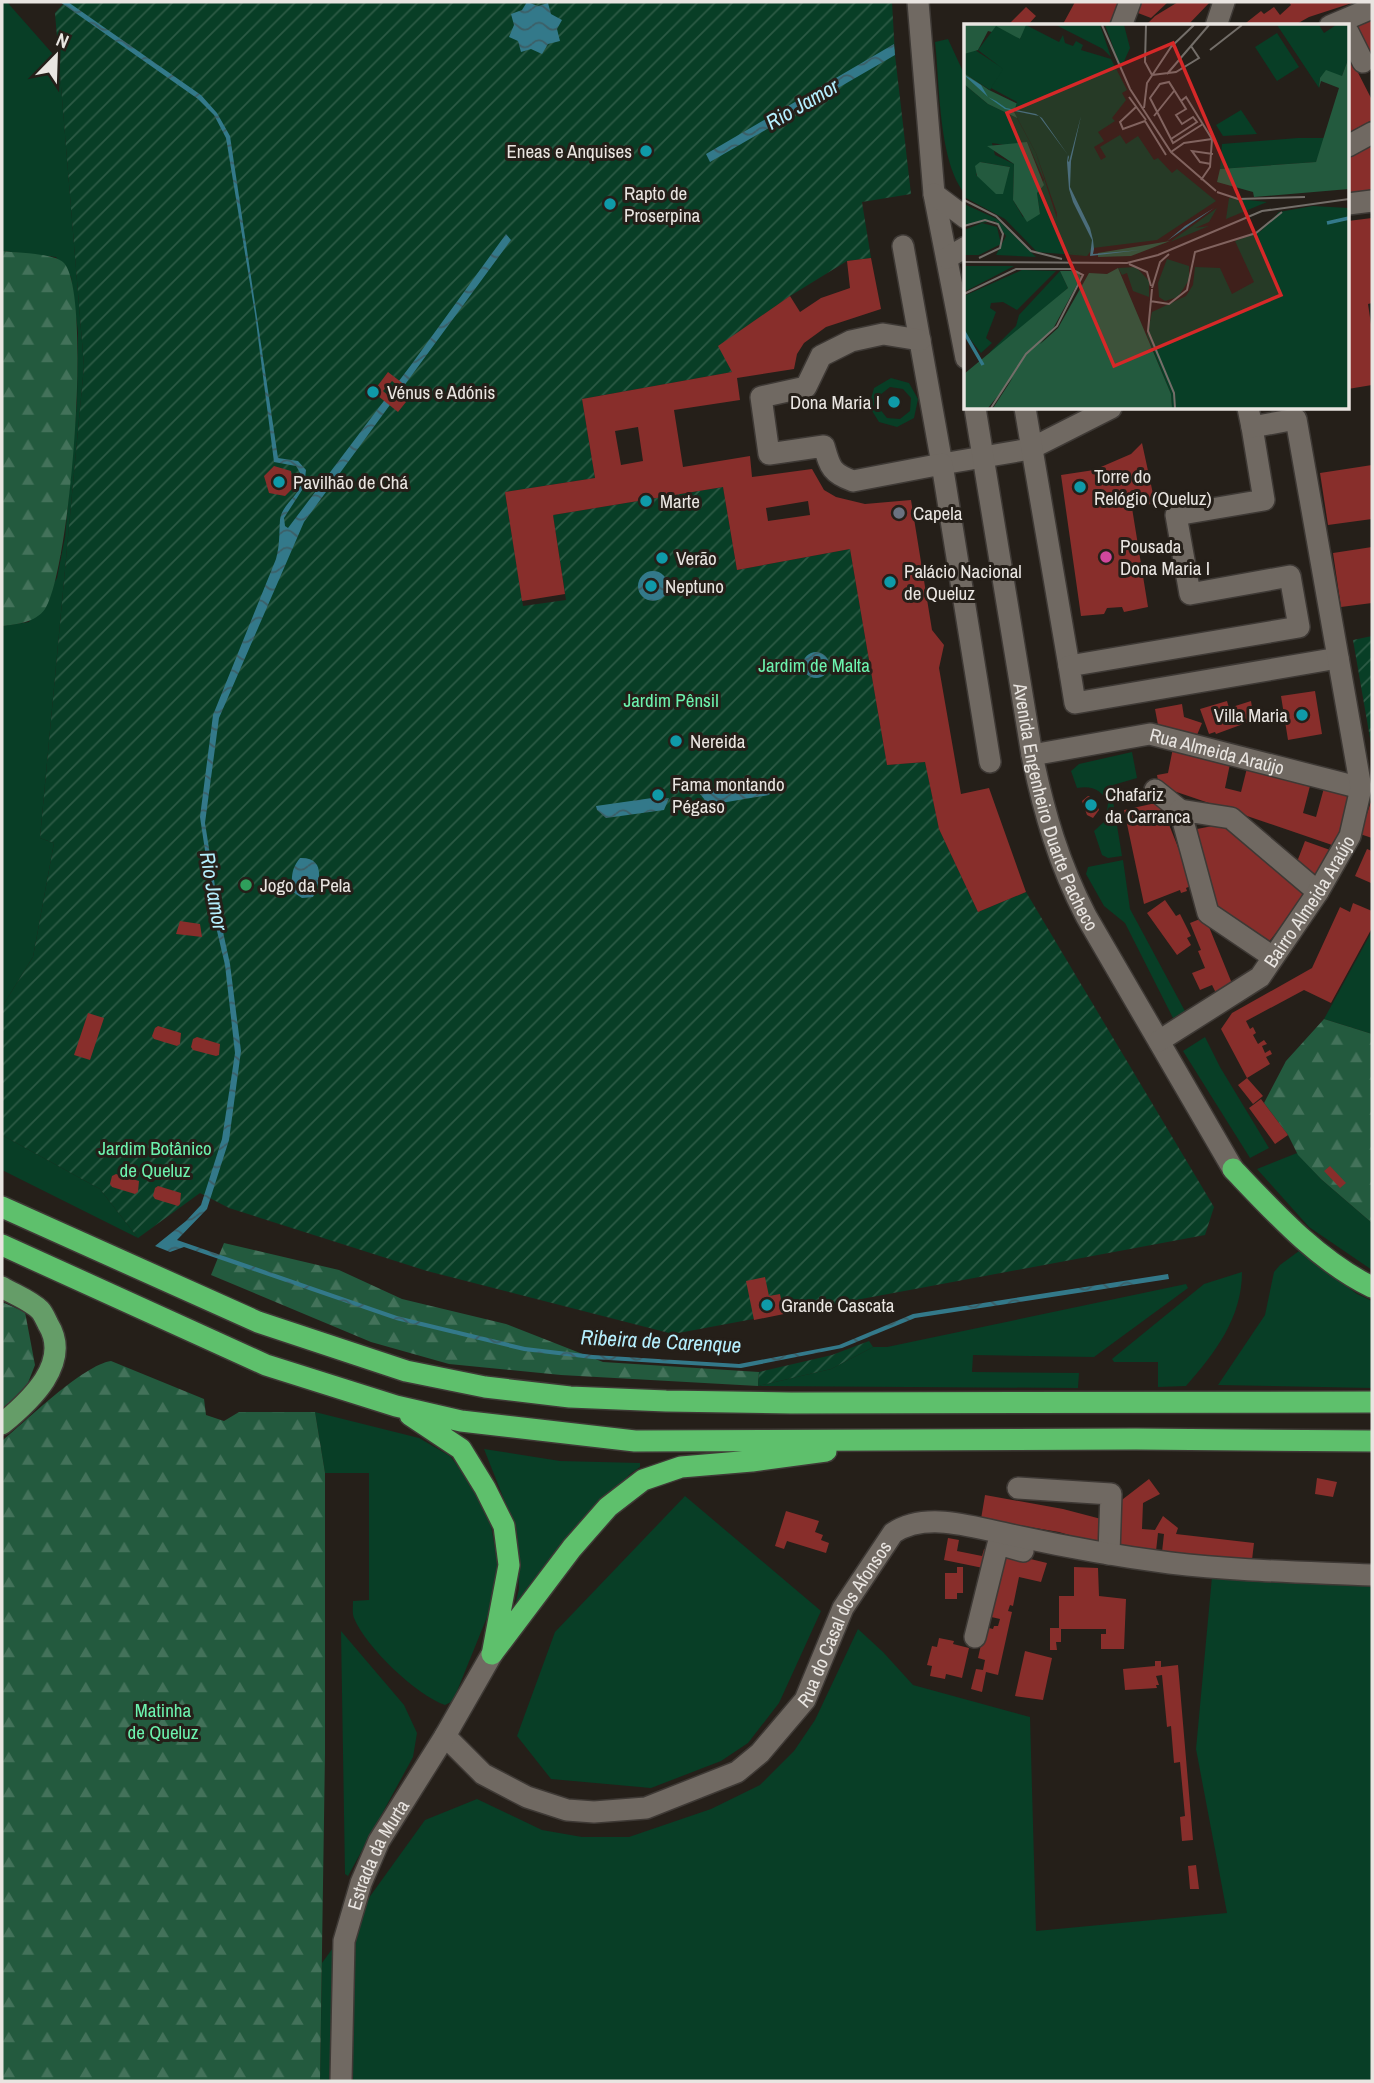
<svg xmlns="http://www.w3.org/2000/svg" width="1374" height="2083" font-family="'Archivo Narrow',sans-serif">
  <defs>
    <pattern id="forest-firs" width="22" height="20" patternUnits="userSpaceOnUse" patternTransform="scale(1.75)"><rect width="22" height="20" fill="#235a3e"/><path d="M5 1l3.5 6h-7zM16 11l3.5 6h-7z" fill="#43725a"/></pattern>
    <pattern id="garden-furrows" width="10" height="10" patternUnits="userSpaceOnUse" patternTransform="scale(1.75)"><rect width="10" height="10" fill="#083e26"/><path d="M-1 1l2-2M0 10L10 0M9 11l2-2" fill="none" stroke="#2c5a45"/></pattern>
    <pattern id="water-waves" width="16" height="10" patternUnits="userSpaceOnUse" patternTransform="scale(1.75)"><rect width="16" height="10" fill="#33798a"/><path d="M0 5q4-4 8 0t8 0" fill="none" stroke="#3c5f67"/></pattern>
  </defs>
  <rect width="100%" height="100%" fill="#251f19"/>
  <path fill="#083e26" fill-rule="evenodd" d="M2,2H7L59,61L84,366L40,838L54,843L33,957L2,1007V626L29,622L57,578L65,537L77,402L78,332L71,277L56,257L2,251Z
    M948,39L966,78V195C938,163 940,84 935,42Z
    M891,378L909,383L918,399L914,418L897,427L879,422L869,406L874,388ZM890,387L903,389L911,398L910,411L900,419L887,418L879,408L880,395Z
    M1132,752L1137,778L1113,785L1111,789L1122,856L1108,858L1102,855L1094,831L1106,820L1108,803C1102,790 1092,785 1077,788L1071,771L1079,764Z
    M1123,860L1130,909L1186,1013L1174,1020L1125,923L1104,906L1086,874L1088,867Z
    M1372,931V1034L1324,1019Z
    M1205,1037L1220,1067L1269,1148L1250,1158L1183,1051Z
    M2,1135L100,1189L138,1238L2,1170Z
    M1297,1153L1321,1179L1372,1223V1270L1309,1227L1257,1169Z
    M1299,1251L1357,1294L1372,1301V1388L1218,1385L1265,1315L1274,1272L1280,1265Z
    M1242,1272C1242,1318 1215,1353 1186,1386L1158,1387V1362H1114L1112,1359L1204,1284Z
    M1186,1284L1188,1288L1094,1357L973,1355L972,1372L1079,1373L1078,1388L758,1386L831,1369L873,1347H887Z
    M315,1412L419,1438L450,1456L469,1481L490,1520L499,1571L496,1595L453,1701L445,1705C416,1695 366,1647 354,1618C352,1613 353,1606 353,1601L369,1600V1473H325Z
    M484,1449L560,1461L640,1463V1467L630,1474L574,1532L519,1609L515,1605L519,1589L517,1532Z
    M685,1496L821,1611L779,1703L748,1743L721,1761L651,1788L551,1779L517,1736L555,1632Z
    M1213,1566L1372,1572V2081H320L322,1963L425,1820L477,1799L542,1830L582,1837H629L711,1809L760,1785L794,1751L815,1720L858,1629L883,1652L913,1685L1030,1717L1036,1931L1227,1913L1196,1749Z
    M341,1631L404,1705L417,1733L413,1757L348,1876L345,1874Z"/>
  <path fill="url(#forest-firs)" d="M2,251C16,253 55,253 64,263C93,295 70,571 45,609C35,623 17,624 2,626Z
    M1324,1019L1372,1034V1223L1321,1179L1298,1155L1288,1135L1264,1103L1286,1061Z
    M224,1243L339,1270L402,1299L506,1324L603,1362L759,1372L758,1386L561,1375L449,1364L371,1342L211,1275Z
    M2,1302L25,1312L35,1365L24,1393L2,1410Z
    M111,1361L204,1399L206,1415L224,1421L239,1412H315L325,1473V1753L320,2081H2V1441C26,1421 83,1365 111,1361Z"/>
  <path fill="url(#garden-furrows)" d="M65,2H892L895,55L911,194L862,202L871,258L847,261L790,296L719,346L732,372L582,399L595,478L505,492L523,606L566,600L553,515L723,487L737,570L850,549L887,765L925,762L939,829L978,912L1026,892L1214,1207L1205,1235L673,1334L427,1271L229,1208L200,1193L138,1238L100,1189L2,1135V1007L33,957L54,843L40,838L84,366L55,13Z
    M1372,636V744H1371L1353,640Z
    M869,1341L873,1347L831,1369L758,1386L759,1372L832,1355Z"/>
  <path fill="url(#water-waves)" d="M60,2H68L201,95L217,113L230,136L278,458L298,461L306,470L304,487L284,518L285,526L288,528L411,365L506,234L511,240L304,522L219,718L205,823L220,918L230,964L241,1051L229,1140L207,1209L177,1240L397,1316L525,1347L593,1355L739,1364L839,1345L913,1314L1168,1274L1169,1279L915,1318L842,1348L741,1368L592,1359L524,1351L396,1320L184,1247L170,1252L155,1246L186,1221L201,1205L222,1139L235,1053L225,965L217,931L200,817L213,715L276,559C280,545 279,533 280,520C282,499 314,491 296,466L274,462L255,314L226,138L214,115L198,99Z
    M527,2L538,6L548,3L551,14L562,20L557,29L560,41L548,44L542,54L531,49L521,52L518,41L509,37L514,25L511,14L522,10Z
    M894,44L895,55L710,162L706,154Z
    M638 586a15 15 0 1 1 30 0a15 15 0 1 1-30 0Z
    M803 665a13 13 0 1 1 26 0a13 13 0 1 1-26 0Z
    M774,780V787L769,795L709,805L700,794L707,793V790Z
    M652,798L653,800L669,798L664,810L606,818L597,810L596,806Z
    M300,858C325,857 321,880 313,897L302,898L293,892C291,878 291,869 300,858Z"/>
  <path fill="#882e2b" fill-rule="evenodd" d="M1075,2H1120L1108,26H1067L1063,24Z
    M1142,2H1168L1151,18L1138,13Z
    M1178,2H1210L1187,26H1145L1155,16Z
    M1289,2H1355L1309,17L1293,26H1242L1261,11L1264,14L1274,7L1280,15L1291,5Z
    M1026,7L1036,16L1027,26H1007Z
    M1372,19V65L1356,26Z
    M1348,53L1372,100V120L1348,133Z
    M1372,146V189L1348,195V158Z
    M1372,218V303L1368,304L1372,331V385L1348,389V221Z
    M871,258L881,309L826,327L804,343L797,354L794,369L737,378L740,400L674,410L683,467L750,456L752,477L812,469L824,490L836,497L865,504L911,500L932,630L944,645L939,668L961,794L989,788L1026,892L978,912L939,829L925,762L887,765L850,549L737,570L723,487L553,515L565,594L522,601L505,492L595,478L582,399L732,372L718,346L790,296L800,312L821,298L850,288L847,261ZM638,427L643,461L621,465L615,431ZM808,501L810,515L768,521L766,508Z
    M388,372L414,392L398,412L373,392ZM392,381L403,390L395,401L383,391Z
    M1142,443L1155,503L1132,508L1148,607L1124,612L1122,607L1107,608L1104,614L1081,616L1061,475L1094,470L1131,454Z
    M1372,465V519L1328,525L1320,473Z
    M274,466L291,471L294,487L285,496L269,493L264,476Z
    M1372,547V603L1341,607L1333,553Z
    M1315,691L1322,734L1288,740L1281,696Z
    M1227,701L1229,708L1251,701L1254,720L1216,734L1215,732L1209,734L1200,709Z
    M1182,704L1184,717L1202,723L1197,735L1158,725L1155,709Z
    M1173,748L1230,764L1225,788L1241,792L1247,768L1310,786L1303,813L1316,817L1324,788L1351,796L1347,827L1335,846L1159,786L1157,775L1168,773Z
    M1088,796L1095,799L1099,810L1093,818L1087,815L1082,801Z
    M1372,799V838L1360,834Z
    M1160,802L1193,885L1186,888L1187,891L1181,893L1180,890L1144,904L1124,810Z
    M1228,823L1306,894L1268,943L1214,906L1197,829Z
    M1305,841L1330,850L1320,876L1295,867Z
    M1367,849L1372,851L1371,883L1355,876Z
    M1165,900L1176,916L1180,914L1191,936L1187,938L1191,945L1177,955L1147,913Z
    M1353,903L1372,911V928L1331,1003L1304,990L1246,1021L1250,1029L1253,1027L1256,1033L1253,1035L1258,1044L1264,1040L1267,1044L1262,1046L1265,1053L1270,1050L1272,1054L1266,1057L1270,1064L1247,1078L1221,1029L1232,1013L1312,968L1340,907L1350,912Z
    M1205,917L1233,986L1218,997L1212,985L1200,990L1192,973L1205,968L1198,951L1201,950L1190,923Z
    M180,921L200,924L202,937L176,934Z
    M88,1013L104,1018L90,1060L74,1055Z
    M158,1026L181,1033L180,1044L177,1046L154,1039L152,1036L155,1028Z
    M197,1037L220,1044L219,1055L216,1056L193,1050L191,1047L193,1039Z
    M1247,1078L1263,1096L1253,1104L1238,1085Z
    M1261,1099L1288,1135L1275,1144L1249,1108Z
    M1330,1166L1346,1183L1340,1188L1324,1171Z
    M116,1174L139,1181L138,1192L135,1194L112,1187L110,1184L112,1176Z
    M158,1186L181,1193L180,1204L178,1206L155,1199L153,1196L155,1188Z
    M765,1277L769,1296L780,1294L784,1314L754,1320L746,1281Z
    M1317,1478L1337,1482L1333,1497L1315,1494Z
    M1149,1479L1160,1494L1143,1503L1142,1529L1155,1530L1163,1516L1178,1528L1176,1534L1254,1543L1252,1560L1162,1552L1164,1534L1158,1533L1156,1551L1114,1546V1506Z
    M985,1495L1063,1509L1105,1520L1099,1544L1059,1532L981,1519Z
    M786,1511L819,1521L815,1532L823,1535L821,1540L829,1543L826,1553L787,1541L784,1549L775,1546Z
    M948,1538L959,1540L957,1551L982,1556L984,1549L992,1550L988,1569L944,1560Z
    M998,1551L1047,1563L1041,1582L1019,1577L1013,1606L1010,1605L1008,1611L1012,1612L998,1675L986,1672L982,1692L971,1689L976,1669L983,1670L985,1660L978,1658L985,1627L993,1629L994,1626H998L1000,1619L987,1616Z
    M957,1567H963V1593H957V1599H945V1573H957Z
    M1074,1567L1098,1568L1099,1596L1126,1599L1124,1649H1101V1634H1106V1629H1061V1642H1056L1057,1650H1050V1628H1059V1596H1074Z
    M939,1638L954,1641L953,1644L969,1648L962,1678L946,1674L945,1679L930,1676L932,1666L927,1665L932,1646L937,1647Z
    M1025,1651L1052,1658L1043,1700L1015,1696Z
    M1155,1661H1161V1667L1178,1665L1193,1840L1182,1841L1180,1817L1185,1816L1180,1762L1174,1763L1171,1726L1167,1727L1162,1675L1156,1676L1159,1685H1156L1157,1688L1125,1690L1123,1669L1155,1666Z
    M1196,1865L1199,1889H1190L1188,1866Z"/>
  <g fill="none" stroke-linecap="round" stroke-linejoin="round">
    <g stroke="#3e3935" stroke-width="24">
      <g id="minor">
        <path d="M918,2L934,194L966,358"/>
        <path d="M1121,26L1130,2"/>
        <path d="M1216,26L1224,2"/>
        <path d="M1330,26L1372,8"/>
        <path d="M1348,32L1363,62"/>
        <path d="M1348,146L1372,133"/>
        <path d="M934,194L966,218"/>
        <path d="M1348,204L1372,201"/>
        <path d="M903,246L942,464L1030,449L1111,408"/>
        <path d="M947,258L966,247"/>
        <path d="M920,340L883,334L851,341L821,356L806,387L761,397L769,454L824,446C830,467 831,473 853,481L942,464L990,762"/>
        <path id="s1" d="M975,408L1032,755C1044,813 1059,864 1086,916L1233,1169"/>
        <path d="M1025,408L1069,666"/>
        <path d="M1252,427L1264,500L1176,515L1190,594L1290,576L1299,627L1069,666L1075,703L1338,658"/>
        <path id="s2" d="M1032,755L1150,734L1361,788"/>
        <path d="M1155,790L1180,810"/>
        <path d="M1273,957L1208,913L1180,810L1231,818L1318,892"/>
        <path id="s3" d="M1159,1041L1260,977L1318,892L1350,836L1361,788L1296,419L1252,427L1248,408"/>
        <path d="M1018,1488L1111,1494L1109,1554"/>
        <path d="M975,1637L998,1544L1023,1551"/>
        <path id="s4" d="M445,1736L483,1774L527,1797L567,1810L594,1812L646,1808L737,1772L760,1753L805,1700L843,1608L893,1533C926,1511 972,1527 1007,1534C1061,1546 1115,1556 1170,1563C1237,1571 1305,1572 1372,1575"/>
        <path id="s5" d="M341,2081L344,1941L361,1883L379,1841L445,1736L492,1654"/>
      </g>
    </g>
    <g stroke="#3e3935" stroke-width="24">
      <path id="major" d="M2,1287C13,1294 30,1300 40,1310C43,1313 46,1320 48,1324C72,1363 30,1401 2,1424"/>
    </g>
    <g stroke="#3e3935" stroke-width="24">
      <path id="highway" d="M1233,1169C1274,1212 1318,1261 1372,1287
        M2,1207L258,1322L406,1371L485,1387L570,1397L666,1401L791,1403L1372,1402
        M2,1245L266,1365L396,1406L461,1421L635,1441L1136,1439L1372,1441
        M410,1415L461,1449L485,1488L504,1526L509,1565L493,1650
        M492,1654L572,1548L608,1507L643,1480L681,1467L752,1461L826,1451"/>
    </g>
    <use href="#minor" stroke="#706962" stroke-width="21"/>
    <use href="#major" stroke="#659d68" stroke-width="21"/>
    <use href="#highway" stroke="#5ec06c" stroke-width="21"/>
  </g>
  <g fill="#0f9aa8" stroke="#251f19" stroke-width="2.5">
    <circle cx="646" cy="151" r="7"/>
    <circle cx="610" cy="204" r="7"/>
    <circle cx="373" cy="392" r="7"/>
    <circle cx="894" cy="402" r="7"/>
    <circle cx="279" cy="482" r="7"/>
    <circle cx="1080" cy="487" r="7"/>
    <circle cx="646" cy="501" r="7"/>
    <circle cx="662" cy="558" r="7"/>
    <circle cx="890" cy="582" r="7"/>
    <circle cx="651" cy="586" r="7"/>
    <circle cx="1302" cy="715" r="7"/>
    <circle cx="676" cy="741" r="7"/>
    <circle cx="658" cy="795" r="7"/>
    <circle cx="1091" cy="805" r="7"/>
    <circle cx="767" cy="1305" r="7"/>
  </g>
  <circle fill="#6b7280" stroke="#251f19" stroke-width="2.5" cx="899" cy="513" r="7"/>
  <circle fill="#d1479c" stroke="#251f19" stroke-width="2.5" cx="1106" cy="557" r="7"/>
  <circle fill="#2e9e5b" stroke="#251f19" stroke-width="2.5" cx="246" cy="885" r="7"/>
  <g text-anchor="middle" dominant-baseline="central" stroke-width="6" stroke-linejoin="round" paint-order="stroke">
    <g font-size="19" fill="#e9e5e1" stroke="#251f19" text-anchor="start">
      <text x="632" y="151" text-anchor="end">Eneas e Anquises</text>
      <text x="624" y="193">Rapto de<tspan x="624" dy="22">Proserpina</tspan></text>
      <text x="387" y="392">Vénus e Adónis</text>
      <text x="880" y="402" text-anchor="end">Dona Maria I</text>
      <text x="1094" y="476">Torre do<tspan x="1094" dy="22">Relógio (Queluz)</tspan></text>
      <text x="293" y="482">Pavilhão de Chá</text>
      <text x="660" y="501">Marte</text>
      <text x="913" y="513">Capela</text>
      <text x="1120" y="546">Pousada<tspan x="1120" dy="22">Dona Maria I</tspan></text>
      <text x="676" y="558">Verão</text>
      <text x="904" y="571">Palácio Nacional<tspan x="904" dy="22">de Queluz</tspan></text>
      <text x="665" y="586">Neptuno</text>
      <text x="1288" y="715" text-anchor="end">Villa Maria</text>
      <text x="690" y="741">Nereida</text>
      <text x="672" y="784">Fama montando<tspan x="672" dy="22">Pégaso</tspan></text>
      <text x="1105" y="794">Chafariz<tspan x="1105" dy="22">da Carranca</tspan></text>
      <text x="260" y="885">Jogo da Pela</text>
      <text x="781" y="1305">Grande Cascata</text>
    </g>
    <g font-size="19" fill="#6cf3ae" stroke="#251f19">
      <text x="814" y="665">Jardim de Malta</text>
      <text x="671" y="700">Jardim Pênsil</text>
      <text x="155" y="1148">Jardim Botânico<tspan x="155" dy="22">de Queluz</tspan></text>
      <text x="163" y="1710">Matinha<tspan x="163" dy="22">de Queluz</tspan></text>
    </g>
    <g font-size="19" fill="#e9e5e1" stroke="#251f19">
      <text stroke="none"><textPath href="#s2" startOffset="189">Rua Almeida Araújo</textPath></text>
      <text stroke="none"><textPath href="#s1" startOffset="408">Avenida Engenheiro Duarte Pacheco</textPath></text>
      <text stroke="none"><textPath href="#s3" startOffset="210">Bairro Almeida Araújo</textPath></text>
      <text stroke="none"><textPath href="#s4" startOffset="508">Rua do Casal dos Afonsos</textPath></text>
      <text stroke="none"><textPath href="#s5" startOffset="233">Estrada da Murta</textPath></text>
    </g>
    <g font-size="21" font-style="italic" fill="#b5effe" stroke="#251f19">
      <text transform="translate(802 104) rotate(-30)">Rio Jamor</text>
      <text transform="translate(214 891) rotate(80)">Rio Jamor</text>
      <text transform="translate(661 1341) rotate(3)">Ribeira de Carenque</text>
    </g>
  </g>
  <g transform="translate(964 24)">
    <rect width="385" height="385" fill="#251f19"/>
    <path d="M92,1H136L147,33L139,25ZM141,1H160L166,24L157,44ZM313,1H355L360,9L372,1H385V33L378,52L356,54L355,64ZM313,9L335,43L313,57L291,23ZM11,26L40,45L26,66L0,49V30ZM0,60L24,80L53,94L72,129L96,204L123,232L73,228L41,195L0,173ZM63,118L80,156L73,169L76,190L59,193L49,176L50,140L31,131L28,119L48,122ZM16,138L46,143L38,170L12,151ZM277,86L293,110L259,112L252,101ZM334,114H362L352,138L256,145L258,120ZM265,174L303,178L262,195ZM0,180L33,195L72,233L32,231L42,212L31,197L0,201ZM349,182L385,184V384H208L207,370L183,311L188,288L222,272L229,261L231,243L256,244L268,270L290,258L271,217L297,207L315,188ZM253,184L245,198L231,204L245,202L206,218ZM18,199L33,203L37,220L15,231H0V206ZM203,235L225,242V256L214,273L201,277L195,273L194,259ZM0,242H50L0,268ZM172,243L185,257V273L169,267L163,249L158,251L154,244ZM58,246L92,247L53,286L39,278L27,279L26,284L32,288L22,314L28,319L17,329L0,307V272ZM96,247L104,264L28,331L26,328L52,302L55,291Z" fill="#083e26" fill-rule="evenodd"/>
    <path d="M0,1H62L63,3L56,15L24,7L14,26L0,30ZM385,33V165L290,173L289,168L253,158L256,145L352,138L375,64L357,57L355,64L356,54L362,46L378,52ZM0,49L25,66L77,91L53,94L24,80L0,60ZM63,118L80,161L73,169L76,190L63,198L49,176L50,140L23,122ZM16,138L46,143L39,170H32L13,152L11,142ZM206,217L167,232L134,233V229ZM154,244L207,370L208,384H29L63,332L94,304L125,249L143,250ZM96,247H113L117,253L90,303L24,384H0V350L104,264Z" fill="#235a3e"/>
    <path d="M62,1L95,18L99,11L101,19L109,22L112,17L119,21L117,26L147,35L163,66L158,69L162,76L148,94L151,97L134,108L140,117L130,123L137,136L142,133L136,123L156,111L162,120L174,112L190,136L194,134L208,149L213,145L252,177L193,216L129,224L123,232L93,226V189L72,129L50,88L53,78L27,64L39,45L14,26L32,2L56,15Z" fill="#083e26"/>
    <path d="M0,51L6,54L17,61L24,73L32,77L42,84L72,90L78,94L104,131L105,133L104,137L105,138L117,92L107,137L106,163L126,204L129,216L130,225L129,230L176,226L203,217L221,202L250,184L203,217L176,226L126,232L128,216L109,178L105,165L103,138L104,131L75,92L41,85L24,73Z" fill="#33798a"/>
    <path fill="none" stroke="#33798a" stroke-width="3.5" d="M363,199L385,194M0,308L19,341"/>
    <path fill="none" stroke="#736e69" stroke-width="2" d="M138,1L166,65L207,128L252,167M182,1L181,38L188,51M246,26L278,1M203,50L245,1M188,51L212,48L235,34L227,22M165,73L182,96M217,77L222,85L212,91L218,100L229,93L233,98L207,115L209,119L239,100M172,83L156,98L159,105L181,97L202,131M180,84L183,59L207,23L230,1M190,92L210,67M207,115L186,74L196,60L205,58L217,77L222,73L248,115L246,143L237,156M207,128L220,119L248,115M247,140L236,138L228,127L249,130M253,168L274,175L341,173M0,176L32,192L67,227L98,235M0,202L21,196L34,200L39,210L36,224L15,234M0,238L163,239L194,231L298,187L385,175M165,240L183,248L187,262M188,264L196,238L205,230M188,265L184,307L210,369L211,384M0,270L52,245H107L119,251L93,302L62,330L27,384M186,277L205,280L223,266L231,228L292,209L318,188"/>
    <path fill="#d62828" fill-opacity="0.15" stroke="#d62828" stroke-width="3.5" d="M209,19L317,271L150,342L43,89Z"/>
    <rect width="385" height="385" fill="none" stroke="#e9e5e1" stroke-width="3.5"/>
  </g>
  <rect width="1374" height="2083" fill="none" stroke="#e9e5e1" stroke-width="7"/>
  <g transform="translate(56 56) rotate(23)" stroke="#251f19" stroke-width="5" paint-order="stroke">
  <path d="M0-5L12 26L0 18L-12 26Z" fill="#e9e5e1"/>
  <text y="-10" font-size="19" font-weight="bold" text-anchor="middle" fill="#e9e5e1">N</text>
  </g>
</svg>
